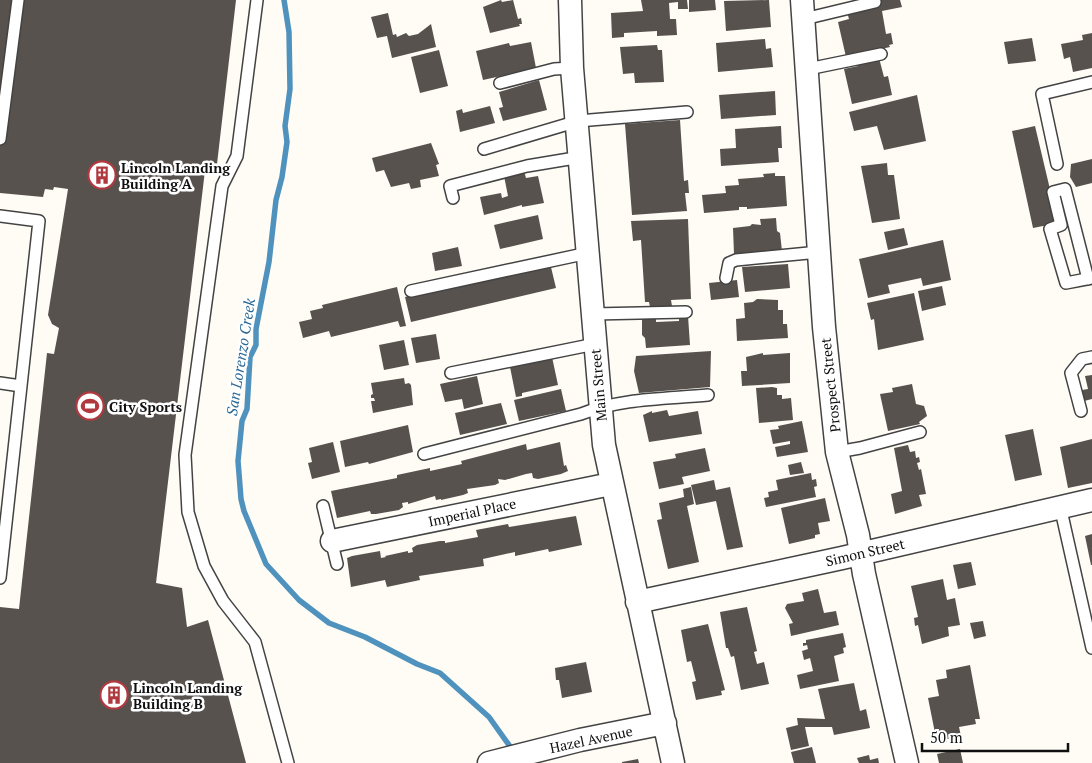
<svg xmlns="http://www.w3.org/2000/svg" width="1092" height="763" font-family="'PT Serif',serif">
  <rect width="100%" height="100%" fill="#fefcf5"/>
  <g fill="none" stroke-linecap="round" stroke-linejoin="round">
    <path stroke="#4f92be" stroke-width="5.5" d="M284,0L289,32L290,89L285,126L287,142L282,177L276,200L269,262L256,329V345L250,357L247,409L242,421L238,461L241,499L244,511L266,564L299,600L329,623L365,637L417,664L440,673L489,717L514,752"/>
  </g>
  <path fill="#58524e" d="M0,0H236L217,164L206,162L156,583L182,588L187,627L208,620L246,763H0V607L19,609L47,353L54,354L59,328L52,324L48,315L68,189L54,187L53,190L45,189L43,197L0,193Z
    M501,0L502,2L513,0L518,19L521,18L522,24H519L520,26L490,33L483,7Z
    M641,0H687L688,9H678V2L669,3L670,19H676L677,35L657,36V31L624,33V37L612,38L611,13L643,11Z
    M689,0H715L716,10L689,12Z
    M769,0L771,27L726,31L724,1Z
    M878,0H900L902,7L882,11L886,34L891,33L893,44L889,45L890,47L846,57L838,22L849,19L847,12L880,7Z
    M388,13L393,35L396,34L397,37L406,33L409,36L418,34L431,24L436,47L392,58L387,36L377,38L371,17Z
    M1092,33V68L1073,72L1070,57L1064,59L1061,44L1083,40L1082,35Z
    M1032,38L1036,61L1008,64L1004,42Z
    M765,39L766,49L771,48L773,67L718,72L716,43Z
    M531,42L536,68L483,80L476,51L509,43L510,46Z
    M657,45L658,50H662L664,82L635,83L634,73L623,74L620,47Z
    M439,50L448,86L420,93L411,57Z
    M879,58L884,77L888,76L892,95L852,104L844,69L858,66L857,63Z
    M539,80L547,110L503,121L499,108L503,107L499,92Z
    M775,91L776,115L721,119L719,95Z
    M917,95L926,141L884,150L877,126L854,131L849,112Z
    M490,106L495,123L460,132L456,111L462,109L463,113Z
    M680,120L684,181L688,180L689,193H685L687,211L632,215L625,124Z
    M781,126L782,148H778L779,162L721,166L720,149L736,148L735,129Z
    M1035,126L1058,223L1033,228L1012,131Z
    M431,143L439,164L436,165L439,176L420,180L421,187L411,189L409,183L391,187L384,170L376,172L372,158Z
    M1092,159V183L1076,187L1070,177L1071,164Z
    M887,163L888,175H894L900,219L872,223L861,166Z
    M524,171L526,178L538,176L544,203L522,207V205L484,215L480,197L501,193L502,198L508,196L504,176Z
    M775,173V176H785L787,206L747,209V207H739V210L704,213L702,195L726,193L725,186L739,185L738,179L764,177L763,174Z
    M538,215L543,239L500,249L494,225Z
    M776,218L777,231L780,233L782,251L734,254L733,228L750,226L752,224L761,225L760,219Z
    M688,219L691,299L671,300L672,306L650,307L649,302H645L641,240L633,241L631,221Z
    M904,228L908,245L888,250L884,232Z
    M943,240L951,280L923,286L921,278L888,285L890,293L868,298L859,259Z
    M458,247L462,266L435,271L432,253Z
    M550,263L556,288L411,322L405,297Z
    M788,264L790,288L745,292L742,267Z
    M737,280L739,297L711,300L709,283Z
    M942,286L946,305L922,311L918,291Z
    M397,287L406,326L400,327L398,321L331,337L329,331L303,338L299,322L312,319L310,311L323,308L322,305Z
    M914,293L924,340L878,350L874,319L871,320L867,303Z
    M757,299L778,300V310H783V324H787L788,338L737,341L736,319L745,318L744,303L753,302Z
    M688,316L690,345L646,348L645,338L642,335V319L656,318V322L679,321V317Z
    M436,334L440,359L416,363L411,338Z
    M404,340L409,365L384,370L379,345Z
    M711,351L710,387L639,393L634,371L636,356Z
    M763,353V355L790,353V383L742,386L741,371H747L746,357Z
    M552,357L558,385L522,393V396L516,397L510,367Z
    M1092,375V399L1084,401L1082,390L1088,389L1085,376Z
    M477,376L483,404L464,409L462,399L445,402L440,384Z
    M404,378L405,384L409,383L411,385L413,405L373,413L371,401H375L374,398H371V395L373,394L371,383Z
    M912,384L916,404L924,406L927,416L919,422L920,424L888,431L880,394L893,392L892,388Z
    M772,387L777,388V395H782V399L791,398L793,420L759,423L756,388Z
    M561,389L566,411L519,421L514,400Z
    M501,403L507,424L460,435L455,413Z
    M667,410L669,416L698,411L702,434L649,442L643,415L652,411V413Z
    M802,421L808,452L777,457L775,447L790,444V441L773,444L770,430L779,429L778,426Z
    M408,425L413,452L369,464L368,462L345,467L340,441Z
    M1033,429L1042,475L1015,481L1005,435Z
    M1092,439V483L1068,488L1060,447Z
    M333,442L340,472L312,479L308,463L312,462L309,448Z
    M560,442L564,466L566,465L568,471L561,474L538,479L533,478L532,473L526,474L505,480L498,479L499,483L495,485L467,489L468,493L463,495L441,500V499L436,500L435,496L408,504V502L402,503L403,507L399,510L376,514H371L370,511L337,518L331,491L397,478V475L430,468V471L462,464L461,461L526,444L527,450Z
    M908,445L910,452L915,451L916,458L919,457L920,462L917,463L919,470L921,469L926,494L919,495L922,506L895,514L891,494L902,491L894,448Z
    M705,448L710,471L682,477L684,484L659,489L653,462L676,458L675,454Z
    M801,462L804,473L790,475L788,465Z
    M811,473L812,480L816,479L817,486L814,487L816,497L766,507L764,498L769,497L768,492L778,490L776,480Z
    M714,480L716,490L730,487L743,547L727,550L716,501L696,505L691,485Z
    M691,487L694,504L687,506L699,562L668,569L657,520L662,519L659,503L684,497L683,489Z
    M825,498L830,521L818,523L820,534L815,535V538L789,544L781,508Z
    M576,516L582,545L549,552L548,549L515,556V552L483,559L484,566L419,576L420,580L387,587L385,580L351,587L347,558L352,556L380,551L381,558L386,557L385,556L408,551V553L413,552L412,548L417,545L440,541H445V543L478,537L476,530L508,524L509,527Z
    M1092,534V565H1091L1085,536Z
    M971,562L976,585L958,589L953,565Z
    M943,579L947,600L955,598L960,625L948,627L949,636L922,644L918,625L915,626L914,618L918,617L911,586Z
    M818,589L824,613L836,611L839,625L791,636L789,624L793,623L785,608L787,604L804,601L802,593Z
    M747,607L757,651L754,652L757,664L764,662L769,684L741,690L734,656L731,657L728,648H726L720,612Z
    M983,621L986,636L974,639L970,623Z
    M708,624L725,690L721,691L722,695L696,700L692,682L696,681L691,661L687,662L681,630Z
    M843,633L846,647L843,648L844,653L834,656L839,681L800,689L797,675L813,671L810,658L804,660L802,651L808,649L807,645L803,646V643H806V640Z
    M586,662L592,692L562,698L559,680H556L555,668Z
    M970,665L980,719H975L976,724L959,727L961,736L946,739L947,742L941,743L938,732L935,733L928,698L939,696L936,680L947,678L946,670Z
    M854,683L860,711L866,709L870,728L834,735L832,727H805L809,746L791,750L786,728L798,725L797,718L825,719L818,689Z
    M812,747L816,763H794L791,752Z
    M960,749L963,763H939L937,754Z
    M869,755L870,760L878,758L879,763H859L857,758Z
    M638,759L639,763H622V762Z"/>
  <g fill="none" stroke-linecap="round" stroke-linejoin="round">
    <g stroke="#434343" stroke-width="14">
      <path id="lane" d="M257,0L237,156L222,186L185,455L188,512L204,566L223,601L255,642L288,763
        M804,19L875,2
        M808,69L881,54
        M500,83L554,69L572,68
        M0,139L18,0
        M484,149L578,121L687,112
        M1057,164L1042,94L1092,82
        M453,198L450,186L527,166L581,157
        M0,216L39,221L0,578
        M726,278L729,263L736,260L819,252
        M1088,279L1065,189L1053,192L1061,225L1050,229L1066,283L1092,278
        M411,291L588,253
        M593,314L686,312
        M451,373L595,344
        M0,383L21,386
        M1081,411L1071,373L1082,359L1092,357
        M837,452L860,448L920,432
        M424,454L581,414C621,398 666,399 708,395
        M323,506L337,564
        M1060,506L1092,648"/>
    </g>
    <g stroke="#434343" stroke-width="25">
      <path id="street" d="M570,0L572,68L604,445L673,763
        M802,0L824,327L837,452L858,535L864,574L907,763
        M332,541L611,484
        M637,602L842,558L1092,500
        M489,763L580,740L665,723"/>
    </g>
    <use href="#lane" stroke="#fff" stroke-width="11"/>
    <use href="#street" stroke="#fff" stroke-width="22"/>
  </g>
  <defs>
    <g id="building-ring" transform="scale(1.4375)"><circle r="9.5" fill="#fff" stroke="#b0393f" stroke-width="1.5"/><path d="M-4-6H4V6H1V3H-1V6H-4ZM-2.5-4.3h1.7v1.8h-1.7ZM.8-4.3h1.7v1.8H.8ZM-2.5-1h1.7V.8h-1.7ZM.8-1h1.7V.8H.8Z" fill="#b0393f"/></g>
    <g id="stadium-ring" transform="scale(1.4375)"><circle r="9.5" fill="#fff" stroke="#b0393f" stroke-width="1.5"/><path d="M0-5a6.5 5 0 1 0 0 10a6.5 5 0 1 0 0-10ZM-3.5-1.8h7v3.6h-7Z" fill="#b0393f"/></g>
  </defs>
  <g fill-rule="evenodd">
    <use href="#building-ring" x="102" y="175"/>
    <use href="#stadium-ring" x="90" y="406"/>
    <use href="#building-ring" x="114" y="695"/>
  </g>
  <g text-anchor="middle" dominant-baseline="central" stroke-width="5" stroke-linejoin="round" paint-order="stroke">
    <g font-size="14" font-weight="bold" fill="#101010" stroke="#fff" text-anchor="start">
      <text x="121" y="167">Lincoln Landing<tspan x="121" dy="16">Building A</tspan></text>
      <text x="109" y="406">City Sports</text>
      <text x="133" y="687">Lincoln Landing<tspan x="133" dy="16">Building B</tspan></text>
    </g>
    <g font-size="14" fill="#101010" stroke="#fff">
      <text transform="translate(598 385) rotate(-95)">Main Street</text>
      <text transform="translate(830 385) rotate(-96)">Prospect Street</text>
      <text transform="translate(472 512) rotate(-12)">Imperial Place</text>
      <text transform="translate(865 552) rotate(-13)">Simon Street</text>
      <text transform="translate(591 739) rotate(-12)">Hazel Avenue</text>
    </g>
    <g font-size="15" font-style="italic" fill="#286694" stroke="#fff">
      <text transform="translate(240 357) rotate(-81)">San Lorenzo Creek</text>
    </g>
  </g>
  <path d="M922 743v8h146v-8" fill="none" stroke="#101010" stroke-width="2.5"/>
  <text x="930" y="743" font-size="15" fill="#101010" stroke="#ffffff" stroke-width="4" paint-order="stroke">50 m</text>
</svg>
